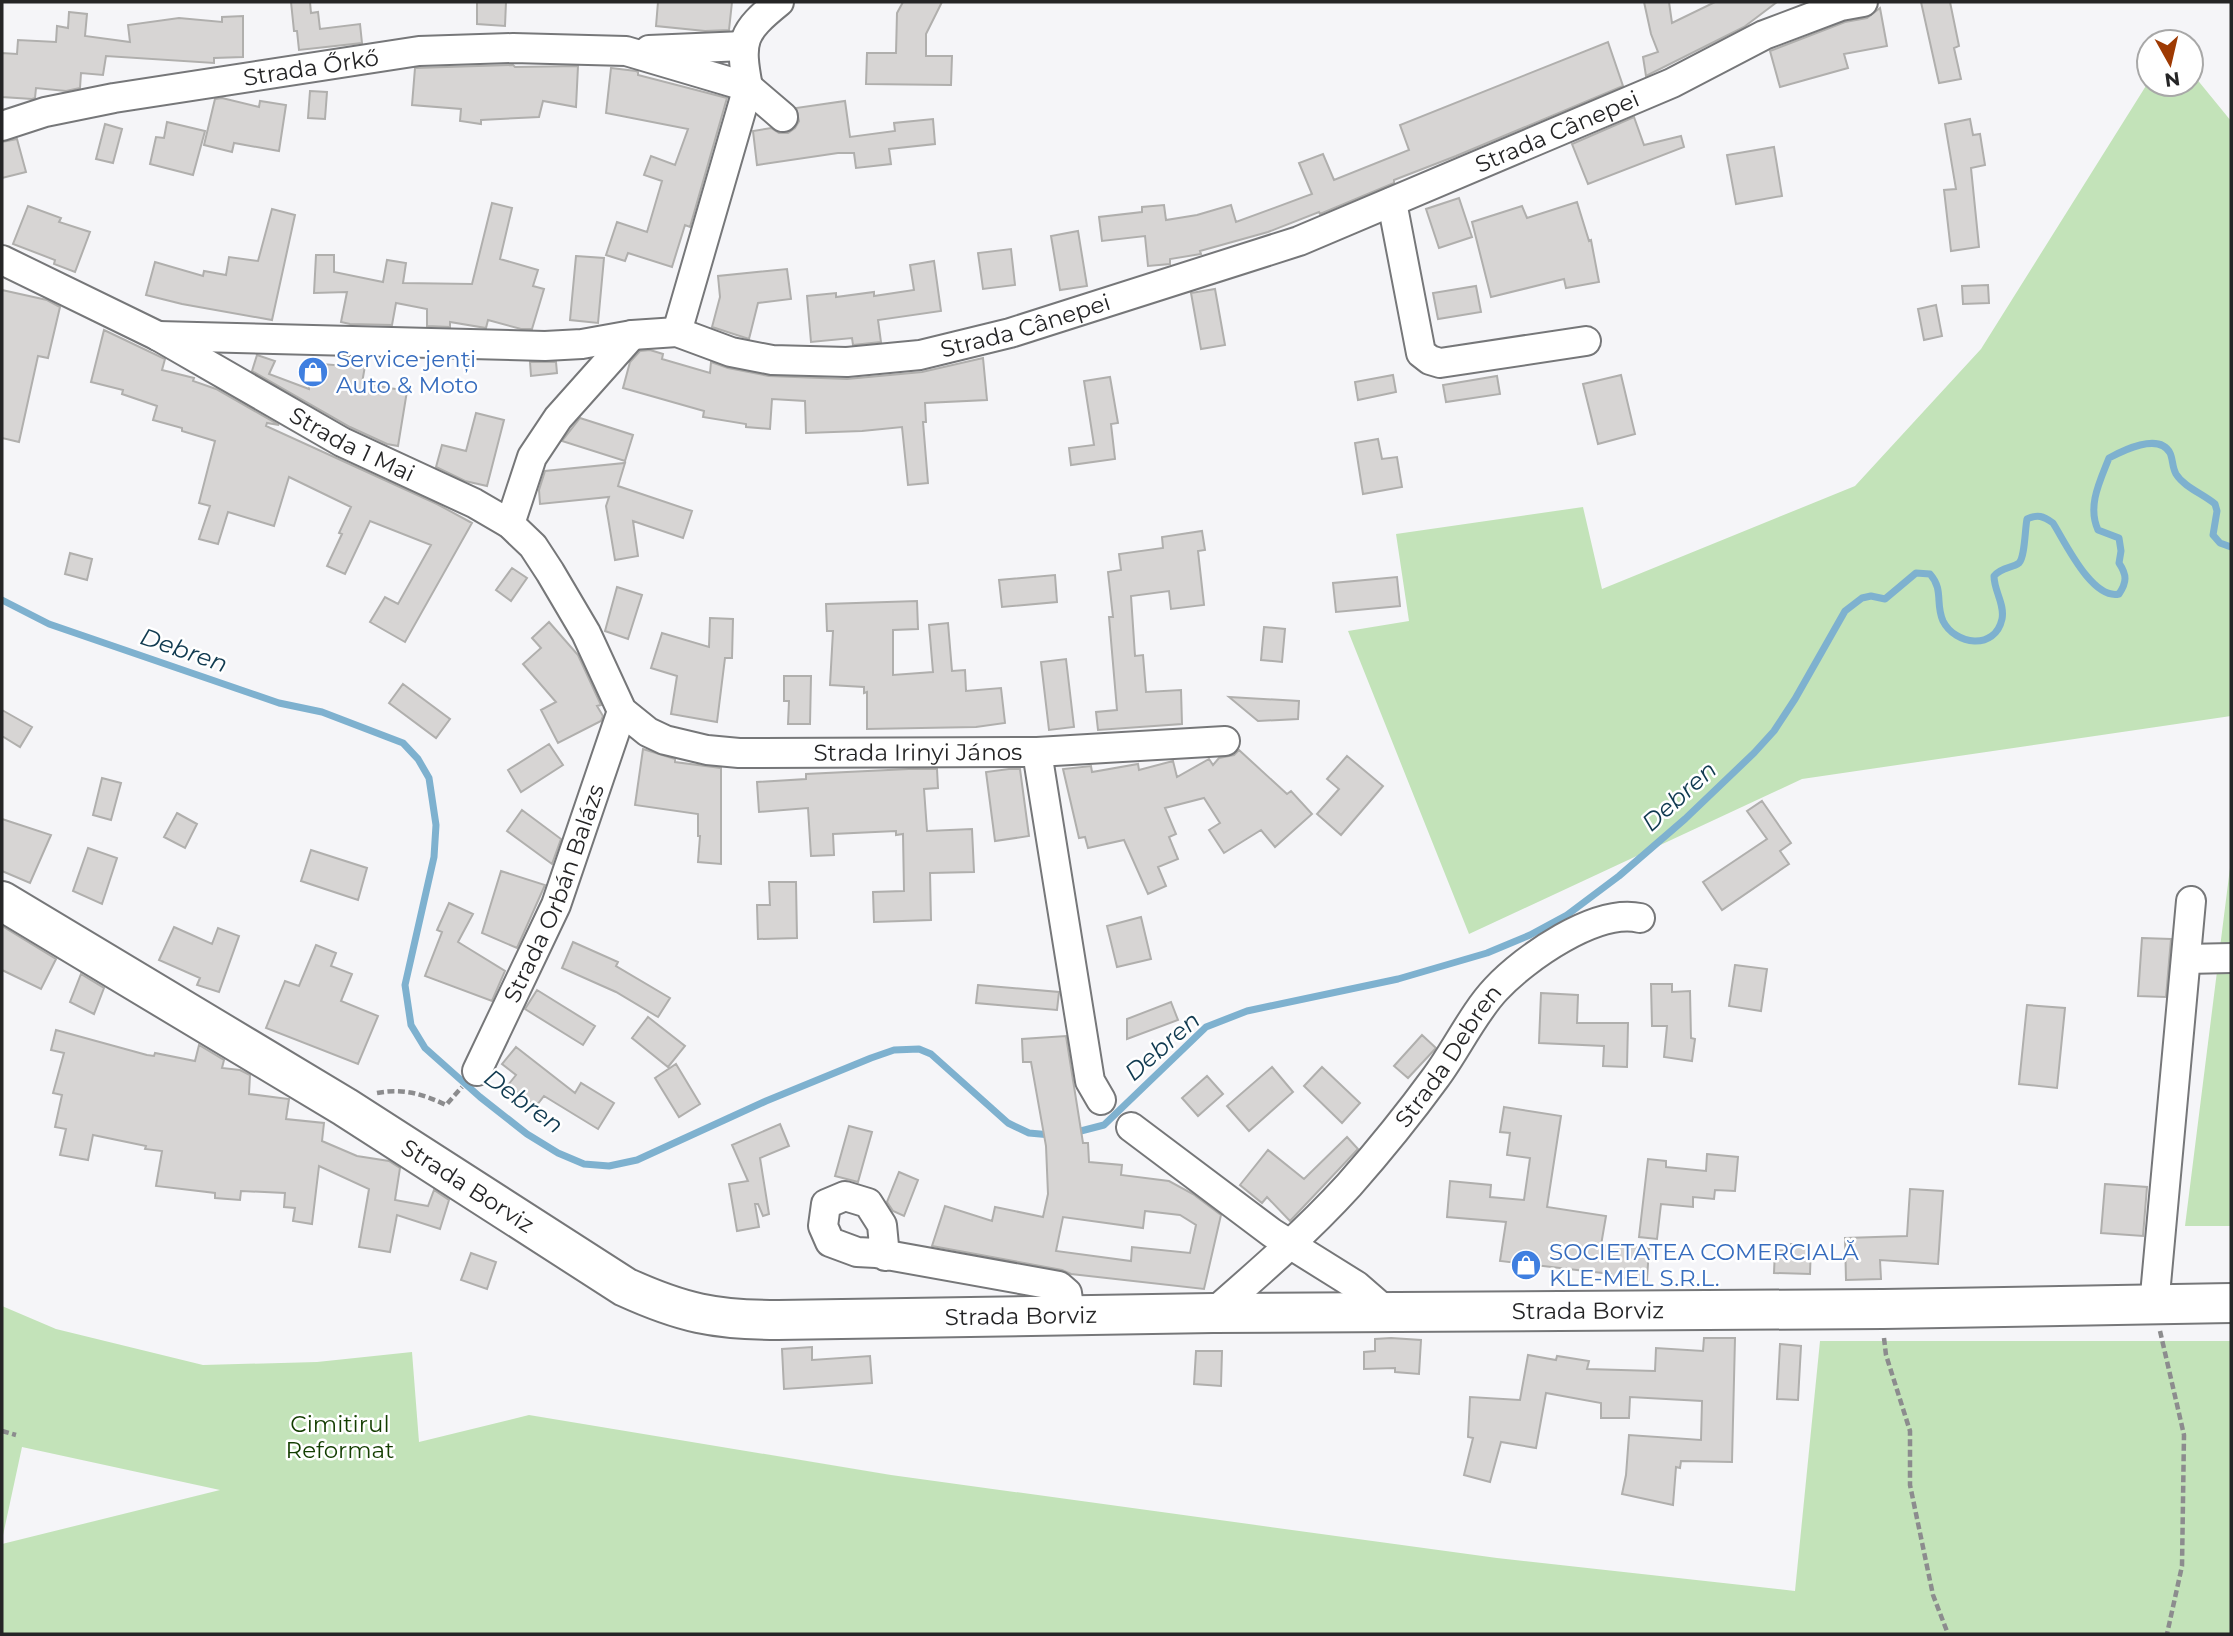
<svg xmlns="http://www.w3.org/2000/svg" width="2233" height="1636" font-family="Montserrat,sans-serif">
  <rect width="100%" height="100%" fill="#f5f5f8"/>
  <path fill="#c3e3b9" d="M2191,72L2231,121V716L1802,779L1469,934L1348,631L1409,621L1396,534L1583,507L1602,589L1855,486L1981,349L2149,81V84H2191Z
    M2231,860V1226H2185Z
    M2,1306L56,1329L203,1365L317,1362L412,1352L419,1442L529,1415L891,1475L1497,1558L1795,1591L1820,1341H2231V1634H2V1544L220,1490L22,1447L2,1540Z"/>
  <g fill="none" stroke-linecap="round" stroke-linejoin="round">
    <path stroke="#7eb1cf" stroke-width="7" d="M2,600L49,624L279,703L322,712L403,743L418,759L429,778L436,825L434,857L405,985L411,1025L425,1048L480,1097L527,1134L558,1153L584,1164L609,1166L637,1160L766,1101L871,1058L894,1050L919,1049L931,1054L1008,1123L1029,1133L1051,1135
      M1073,1133L1104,1125L1206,1027L1247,1011L1398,979L1487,953L1530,935L1567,915L1619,876L1685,819L1754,753L1774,731L1795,699L1845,611L1862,598L1871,596L1885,599L1916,573L1930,574C1944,590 1935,603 1943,621C1955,645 1995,651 2002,619C2005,604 1994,591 1994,576C2003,566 2011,569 2019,563C2025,557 2025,528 2027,519C2038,514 2043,516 2053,523C2065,542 2092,600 2119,594C2127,582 2127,575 2119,563L2121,551L2119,538L2098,530C2087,506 2100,481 2109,458C2122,451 2159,432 2170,453C2173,459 2172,467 2176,474C2184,487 2203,494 2215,504L2217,511L2213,535L2220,543L2231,547"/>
  </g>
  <path fill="#d7d5d4" stroke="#b0afad" stroke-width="2" fill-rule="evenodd" d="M291,2H310L311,13L318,12L320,29L360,24L362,43L299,50L297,31H294Z
    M477,2H506L505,26L477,24Z
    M658,2H732L729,30L705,31L656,26Z
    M903,2H942L926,34V56H952L951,85L866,84L867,53H896L897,13Z
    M1644,2H1669L1672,23L1715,2H1777L1744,27L1646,76L1643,57L1658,52L1651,34Z
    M1921,2H1950L1959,46L1954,48L1961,79L1939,83Z
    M1880,8L1887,46L1844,54L1848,68L1780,87L1770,51L1845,22L1867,18Z
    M69,12L87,14L85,36L130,42L128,25L179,18L222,22V17L243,16V57L214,58V63L106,56L103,75L81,73L80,88L66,91L36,88L35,98L32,99L2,97V53L17,54L18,40L56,42L57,26L68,28Z
    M1608,42L1623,86L1456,156L1394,180V183L1320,214L1319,212L1268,232L1200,251L1201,254L1170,259V264L1148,266L1145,236L1102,241L1099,217L1142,212V207L1164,205L1166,220L1197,215L1231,205L1236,222L1312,194L1299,163L1323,154L1334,180L1409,150L1400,125Z
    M513,65L515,67L578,66L576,107L543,101L539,117L481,120V124L460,121L461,109L412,105L415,68Z
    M611,68L636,71L638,72V75L727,98L690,227L685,225L672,267L628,253L625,261L606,255L617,222L647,232L662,181L644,175L651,156L675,165L688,129L606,113Z
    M310,91L327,92L325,119L308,118Z
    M222,98L259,107L260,101L286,105L279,151L234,143L232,152L204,145L215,99Z
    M845,101L850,137L895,131L894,123L933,119L935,144L889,149L891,164L856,168L854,153H838L757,165L753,131L771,128L779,133H788L795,128L799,121L796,108Z
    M1634,117L1644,145L1681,136L1684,147L1588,184L1572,144Z
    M1970,119L1973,135L1980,134L1985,165L1971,168L1979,247L1951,251L1944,190L1956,189L1945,124Z
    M167,122L205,131L193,175L150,164L156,137L164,138Z
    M105,124L122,129L113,163L96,159Z
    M17,139L26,172L2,178V142Z
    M1774,147L1782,196L1736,204L1727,155Z
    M1459,198L1472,237L1439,248L1426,209Z
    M1577,202L1589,241L1591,240L1599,282L1566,288L1564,279L1491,297L1472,222L1522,206L1527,218Z
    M492,203L512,208L500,259L538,270L533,286L544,289L532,329H521L488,320L486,328L450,322V327L427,326V309L396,303L392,325L350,324L341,322L347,292L314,293L316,255H334V272L383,282L387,260L406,263L403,283L472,284Z
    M28,206L61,218L59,222L90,232L75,272L54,264L55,260L13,244Z
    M272,209L295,215L272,320L182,304L146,295L155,262L203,276L204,271L226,275L229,257L258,261Z
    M1078,231L1087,286L1060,290L1051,236Z
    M1011,249L1015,285L983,289L978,253Z
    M576,256L604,258L598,323L570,320Z
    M934,261L941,311L878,320L881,342L853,345L852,338L811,342L807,296L836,293V297L874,292V296L914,290L910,265Z
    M787,269L791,299L758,303L749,339L712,327L720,297L718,276Z
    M1988,285L1989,303L1963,304L1962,286Z
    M1476,286L1481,312L1438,319L1433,293Z
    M1215,289L1225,345L1201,349L1191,293Z
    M2,290L47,300L60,307L48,358L38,356L19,442L2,438Z
    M1936,305L1942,336L1924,340L1918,309Z
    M104,330L165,359L162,370L194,378L193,381L216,389L279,425L267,423L266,426L437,504L472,523L405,642L370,622L385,597L398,604L431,545L370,521L345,574L327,566L342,534L339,533L351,507L289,477L274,526L228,512L218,544L199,539L210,506L199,503L215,441L182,431V428L153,420L157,406L122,394L123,390L91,382Z
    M650,350L663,354L662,359L710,373L711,362L728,368L769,376L847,379L922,372L983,358L987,400L925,403L926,422H923L928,483L908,485L902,427L862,431L806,433L805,401L772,399L770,429L746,427V424L703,417L704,411L623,388L630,362L640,351Z
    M257,355L275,361L269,374L309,389L310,363L346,366V362L365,366L362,383L407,391L398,446L387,444L350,427L252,371Z
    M530,362H556L557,373L531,376Z
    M1393,375L1396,392L1358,400L1355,382Z
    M1621,375L1635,434L1598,444L1583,384Z
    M1497,376L1500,394L1446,402L1443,385Z
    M1110,377L1118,423L1111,424L1115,459L1071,465L1069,448L1094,445L1084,381Z
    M476,413L504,420L487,486L465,481L436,467L442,445L466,451Z
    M580,418L633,435L625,461L562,441Z
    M1378,439L1382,459L1397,457L1402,487L1363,494L1355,443Z
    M625,463L618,486L692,511L683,538L633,521L638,556L615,560L606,506L609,497L540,504L539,490L545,471Z
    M1202,531L1205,550L1198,551L1204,605L1171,609L1169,591L1131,596L1135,656L1143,655L1146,692L1181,690L1182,724L1098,730L1096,712L1117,710L1109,617H1113L1108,572L1121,570L1119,554L1163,548L1162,537Z
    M70,553L92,559L87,580L65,574Z
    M512,568L527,578L511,601L496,590Z
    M1055,575L1057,602L1002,607L999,580Z
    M1397,577L1400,606L1336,612L1333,583Z
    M617,587L642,595L628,639L605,631Z
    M917,601L918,629L893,630V675L933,672L929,625L948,623L952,671L965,670L966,691L1001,688L1005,723L976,727L867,729V692L864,693V687L830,685L833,631H827L826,604Z
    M710,618L733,619L732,658H725L717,722L671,714L677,676L651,668L662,633L709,647Z
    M549,622L578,655L601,705L597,706L603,716L601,721L558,743L541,710L556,702L523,664L541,648L532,638Z
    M1264,627L1285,629L1282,662L1261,660Z
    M1066,659L1074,727L1049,730L1041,662Z
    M784,676H811L810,724H788L789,701H784Z
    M403,684L450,719L436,738L389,703Z
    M1229,697L1299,701L1298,719L1258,721Z
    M2,710L32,727L20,747L2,736Z
    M549,744L563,765L521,792L508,770Z
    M643,749L675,759V762L721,768V864L698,862L700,836H698V814L635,805Z
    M1239,750L1287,794L1291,791L1312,814L1275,847L1261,830L1224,853L1209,830L1220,823L1204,798L1165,808L1176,834L1169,837L1178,859L1158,867L1166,886L1148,894L1124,840L1088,848L1085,837L1079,838L1063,769L1091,766L1092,772L1138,764L1139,770L1173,761L1177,777L1209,759L1213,765L1219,758L1234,755Z
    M1347,756L1383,786L1341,835L1317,814L1339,789L1327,779Z
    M909,769H937L938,788L924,789L927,831L972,829L974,872L930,873L931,920L874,922L873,892L904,891L903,834L896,835V831L833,834L834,855L811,856L808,808L759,812L757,782L806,779V774Z
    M1009,769H1020L1029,836L995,841L986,772Z
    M102,778L121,783L111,820L93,815Z
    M1762,801L1791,843L1780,851L1789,864L1722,910L1703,882L1767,839L1747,811Z
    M522,810L561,839L552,864L507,831Z
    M177,813L197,824L185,848L164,837Z
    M2,819L51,835L30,883L2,871Z
    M88,848L117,858L102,904L73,891Z
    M311,850L367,868L358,900L301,881Z
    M501,871L545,885L517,948L482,933Z
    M769,882H796L797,938L758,939L757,905H770Z
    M449,903L473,914L458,942L505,971L492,1001L425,976L442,932L437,930Z
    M1141,917L1151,959L1117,967L1107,926Z
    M2,926L56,959L41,989L2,970Z
    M174,927L212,944L218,928L239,936L219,992L197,985L200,978L159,960Z
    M2142,938L2171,939L2166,997L2138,996Z
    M573,942L618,962L616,966L670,998L658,1017L616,992L562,968Z
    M316,945L336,953L331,966L352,974L341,1001L378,1016L358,1064L266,1028L285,981L299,986Z
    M1735,965L1767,969L1761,1011L1729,1006Z
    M81,974L104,988L94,1014L70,1002Z
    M1651,984H1672V992L1690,991L1691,1038L1695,1039L1692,1061L1664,1057L1667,1026H1652Z
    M978,985L1059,992L1057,1010L976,1003Z
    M537,990L595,1026L583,1045L525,1009Z
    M1541,993L1578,995L1577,1023H1628L1627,1067L1603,1066L1604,1046L1539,1043Z
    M1171,1002L1178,1020L1127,1039V1019Z
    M2027,1005L2065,1008L2057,1088L2019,1084Z
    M648,1017L685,1046L668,1067L632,1038Z
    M56,1030L147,1055L154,1056L155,1053L195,1061L199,1045L224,1060L222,1068L240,1070L250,1075L249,1094L289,1099L286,1119L324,1123L322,1141L357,1156L389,1161L400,1168L395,1200L428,1206L434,1190L449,1200L440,1229L397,1215L390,1252L359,1247L369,1189L319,1166L312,1224L293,1221L295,1208L284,1207L285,1193L241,1191L240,1200L215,1198V1193L156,1186L162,1151L145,1149L146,1146L93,1135L88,1160L60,1155L66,1129L55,1127L62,1095L53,1093L64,1053L51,1050Z
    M1422,1035L1436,1048L1408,1078L1394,1066Z
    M1066,1036L1083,1143H1088L1089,1162L1122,1165L1121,1175L1169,1181L1193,1194L1221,1215L1204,1289L1071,1274L1062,1270L932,1246L945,1206L992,1221L995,1207L1043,1217L1048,1194L1046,1146L1031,1062H1023L1022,1039ZM1145,1211L1180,1215L1196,1225L1190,1253L1132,1247L1131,1261L1056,1251L1063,1217L1143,1228Z
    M516,1047L575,1093L581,1083L614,1103L598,1129L544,1096L536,1106L508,1085L516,1075L502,1064Z
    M676,1064L700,1104L679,1117L655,1078Z
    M1272,1067L1293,1092L1249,1131L1227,1106Z
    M1322,1067L1360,1103L1342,1123L1304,1086Z
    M1207,1076L1223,1094L1198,1116L1182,1098Z
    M1504,1107L1561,1116L1547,1207L1606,1216L1601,1245L1649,1248L1647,1280L1611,1277V1274L1500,1261L1506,1222L1447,1217L1450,1181L1491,1185L1490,1197L1524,1200L1530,1158L1507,1155L1510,1133L1500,1132Z
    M780,1124L789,1146L760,1158L769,1214L763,1216L758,1204H755L759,1227L737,1231L729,1184L748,1181L732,1145Z
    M849,1126L872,1132L858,1182L835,1176Z
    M1347,1137L1358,1149L1290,1221L1267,1197L1262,1203L1240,1185L1268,1150L1304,1179Z
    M1707,1154L1738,1157L1735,1191L1715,1190L1714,1199L1693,1197V1207L1661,1204L1657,1239L1639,1237L1648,1159L1666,1161V1167L1706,1171Z
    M899,1172L918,1180L904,1216L893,1211L887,1202Z
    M2105,1184L2147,1187L2143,1236L2101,1233Z
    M1910,1189L1943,1191L1938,1264L1880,1260L1881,1279L1846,1280L1845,1238L1907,1236Z
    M1791,1244L1811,1245L1810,1274L1774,1273L1775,1250L1791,1251Z
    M471,1253L496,1262L487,1289L461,1280Z
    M1391,1338L1421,1340L1419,1374L1395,1372V1368L1364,1369V1352L1375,1351V1339Z
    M1704,1338H1735L1732,1462L1681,1461L1680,1468L1676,1467L1673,1505L1622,1494L1626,1475L1629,1435L1701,1440L1702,1401L1630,1397L1629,1418H1601V1403L1546,1393L1536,1448L1501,1442L1490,1482L1464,1475L1473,1438L1468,1437L1470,1397L1520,1400L1528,1355L1556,1360L1557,1356L1589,1361L1587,1369L1655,1371L1656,1348L1703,1351Z
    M1780,1344L1801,1346L1798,1400L1777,1399Z
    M812,1347V1360L870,1356L872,1383L784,1389L782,1349Z
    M1196,1351H1222L1221,1386L1194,1384Z"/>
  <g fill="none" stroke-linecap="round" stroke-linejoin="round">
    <g stroke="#767779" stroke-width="32">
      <g id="street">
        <path d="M649,50L744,46"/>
        <path id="s1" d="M2,126L45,112L114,98L419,51L513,48L626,51L748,87L783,117"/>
        <path d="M1392,202L1421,353L1430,360L1440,363L1586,341"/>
        <path id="s2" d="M2,260L158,336L342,442L474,503L510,524L533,546L550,572L586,633L622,711L648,732L665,740L707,750L739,753L1037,752L1225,741"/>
        <path d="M677,332L748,87C739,40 742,32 779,2"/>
        <path id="s3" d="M158,336L545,346L582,344L632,335L677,332L731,352L772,360L847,362L920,355L1010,333L1299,241L1672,83L1764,35L1841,6L1863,2"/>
        <path d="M510,524L532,457L558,418L632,335"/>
        <path d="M1037,752L1090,1081L1101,1100"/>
        <path d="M2186,959L2231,958"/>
        <path id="s4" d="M477,1071L556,905L622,711"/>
        <path d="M1131,1127L1272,1233L1357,1286L1388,1313"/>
        <path d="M885,1256L882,1225L868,1203L845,1196L826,1204L823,1226L830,1242L857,1252L876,1253L1059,1286L1067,1293L1070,1314"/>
        <path d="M2154,1306L2191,901"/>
        <path id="s5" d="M1213,1313C1260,1272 1307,1231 1349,1185C1379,1151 1409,1114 1436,1077C1456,1050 1474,1012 1496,989C1525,958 1596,908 1640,918"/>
      </g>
    </g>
    <g stroke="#767779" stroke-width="42">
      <g id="secondary">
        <path id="s6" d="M2,901L345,1107L625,1287C682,1313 715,1320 778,1320L1213,1313L1883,1309L2231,1303"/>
      </g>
    </g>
    <path stroke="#8c8c8e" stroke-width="4.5" stroke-dasharray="7 3.5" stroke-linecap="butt" d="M377,1093C403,1088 423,1094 446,1105L462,1087
      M2160,1331L2184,1435L2182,1566L2167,1634
      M1884,1338L1886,1355L1910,1431V1485L1933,1595L1948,1634
      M2,1431L16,1435"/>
    <use href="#street" stroke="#fff" stroke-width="28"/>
    <use href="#secondary" stroke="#fff" stroke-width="38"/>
  </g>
  <defs>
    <g id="shop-disc" transform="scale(1.575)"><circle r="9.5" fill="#3f7fe0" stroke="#fff"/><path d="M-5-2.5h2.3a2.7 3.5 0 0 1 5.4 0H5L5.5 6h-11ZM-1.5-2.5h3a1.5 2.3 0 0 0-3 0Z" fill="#fff"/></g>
  </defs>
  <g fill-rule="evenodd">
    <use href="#shop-disc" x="313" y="372"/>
    <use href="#shop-disc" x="1526" y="1265"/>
  </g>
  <g text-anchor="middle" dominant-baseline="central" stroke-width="5" stroke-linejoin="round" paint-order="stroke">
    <g font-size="23" fill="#252526" stroke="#fff">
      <text stroke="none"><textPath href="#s1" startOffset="315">Strada Őrkő</textPath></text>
      <text stroke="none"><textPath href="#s3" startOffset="1444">Strada Cânepei</textPath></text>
      <text stroke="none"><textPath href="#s3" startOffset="877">Strada Cânepei</textPath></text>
      <text stroke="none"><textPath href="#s2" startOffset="396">Strada 1 Mai</textPath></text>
      <text stroke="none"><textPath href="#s2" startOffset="1099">Strada Irinyi János</textPath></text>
      <text stroke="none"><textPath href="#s4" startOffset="194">Strada Orbán Balázs</textPath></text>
      <text stroke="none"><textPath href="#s5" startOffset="350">Strada Debren</textPath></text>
      <text stroke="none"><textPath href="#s6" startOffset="546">Strada Borviz</textPath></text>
      <text stroke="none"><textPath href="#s6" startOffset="1701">Strada Borviz</textPath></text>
      <text stroke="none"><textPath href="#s6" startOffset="1134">Strada Borviz</textPath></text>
    </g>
    <g font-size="23" fill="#366cbe" stroke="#fff" text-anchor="start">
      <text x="336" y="359">Service jenți<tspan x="336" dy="26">Auto &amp; Moto</tspan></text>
      <text x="1549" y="1252">SOCIETATEA COMERCIALĂ<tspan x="1549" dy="26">KLE-MEL S.R.L.</tspan></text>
    </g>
    <g font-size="23" fill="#133d00" stroke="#fff">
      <text x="340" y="1424">Cimitirul<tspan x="340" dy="26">Reformat</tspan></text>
    </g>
    <g font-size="24" font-style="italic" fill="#103a50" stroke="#fff">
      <text transform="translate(184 650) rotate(19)">Debren</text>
      <text transform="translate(1679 796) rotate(-42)">Debren</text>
      <text transform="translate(1162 1046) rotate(-41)">Debren</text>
      <text transform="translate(524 1101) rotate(36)">Debren</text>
    </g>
  </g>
  <rect width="2233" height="1636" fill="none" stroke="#252526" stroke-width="7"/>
  <g transform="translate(2170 63) rotate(172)"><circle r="33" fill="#ffffff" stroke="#a8a8a8" stroke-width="2"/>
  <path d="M0-5L12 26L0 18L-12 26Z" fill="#9e3a03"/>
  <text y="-10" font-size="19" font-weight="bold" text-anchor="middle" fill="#252526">N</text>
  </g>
</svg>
